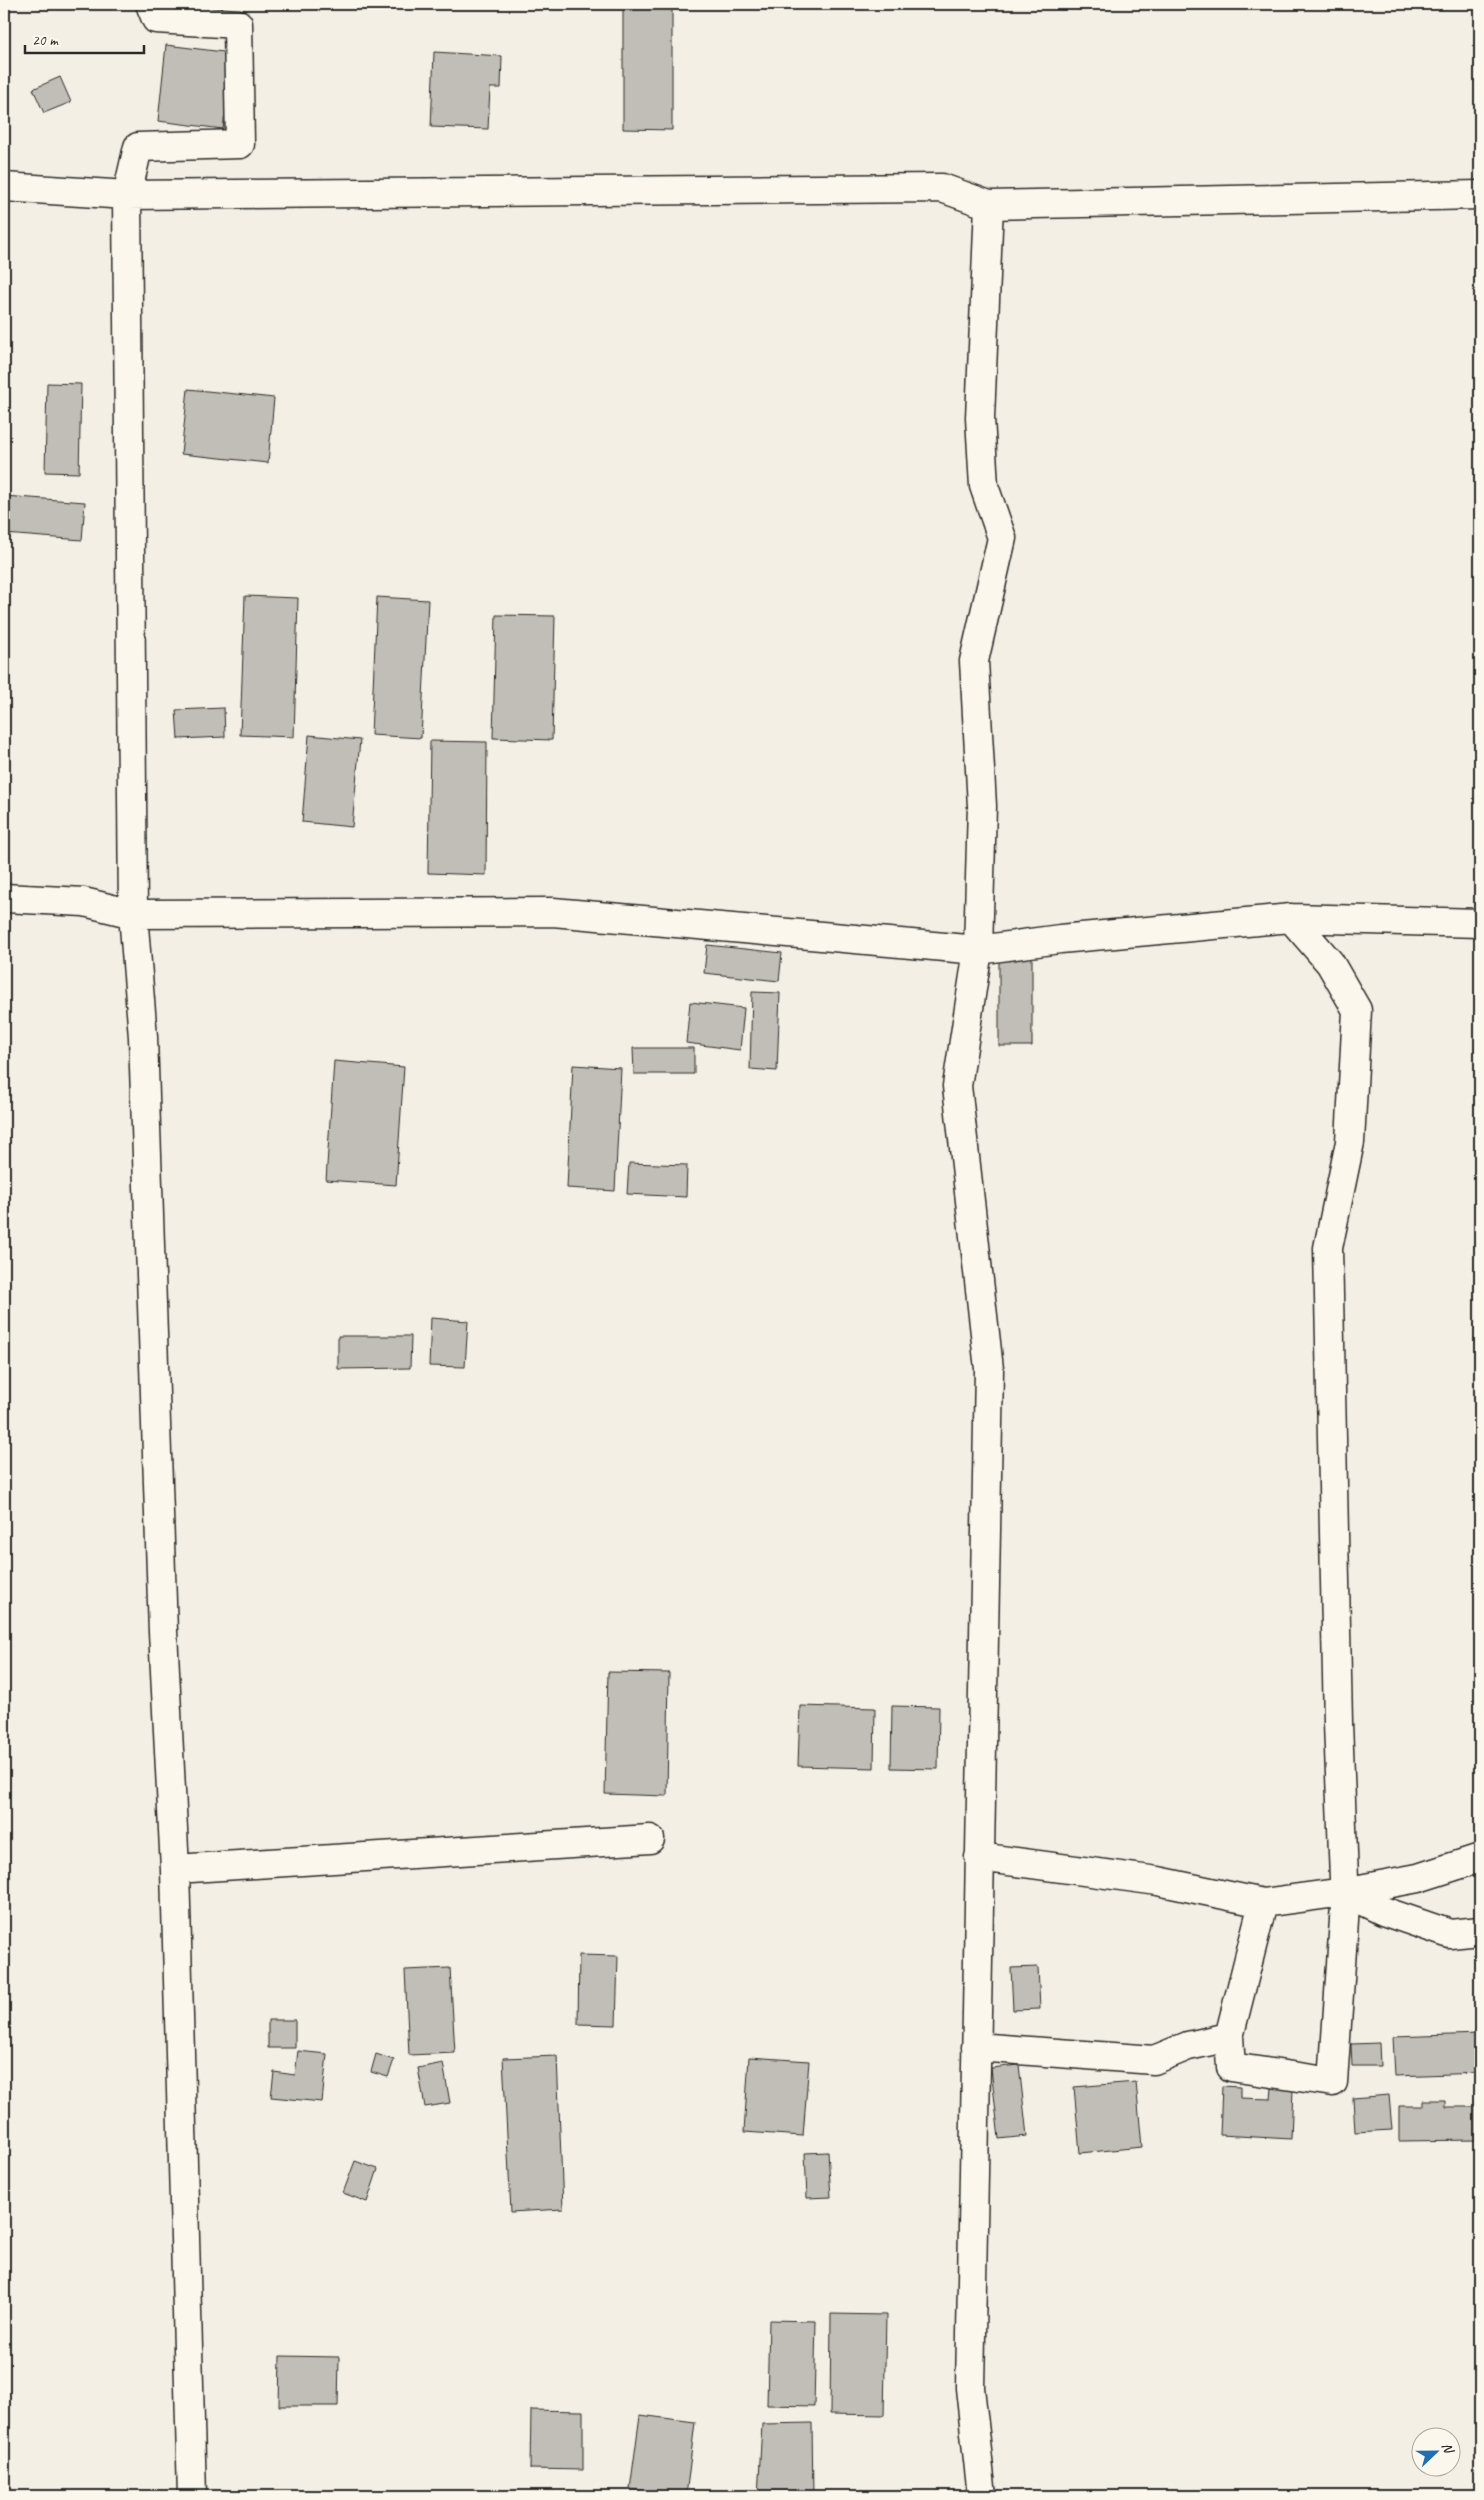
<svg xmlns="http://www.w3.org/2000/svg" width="1484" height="2500" font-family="Caveat,sans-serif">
  <rect width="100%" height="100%" fill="#f3efe4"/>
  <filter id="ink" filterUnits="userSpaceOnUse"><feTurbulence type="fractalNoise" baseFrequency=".02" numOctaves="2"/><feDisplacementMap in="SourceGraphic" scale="10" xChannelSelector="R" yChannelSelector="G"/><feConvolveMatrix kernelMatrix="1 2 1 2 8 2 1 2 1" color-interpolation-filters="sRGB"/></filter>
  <g filter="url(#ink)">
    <path fill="#c0beb6" stroke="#2b2b2b" d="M623,4H672V130L623,129Z
      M166,45L232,53L223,129L158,121Z
      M434,52L502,56L501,88H490L488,129L431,127Z
      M60,77L71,102L44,113L33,89Z
      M47,383L81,384L79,473L45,472Z
      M188,389L274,398L268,463L181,454Z
      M4,496L85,502L82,540L4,534Z
      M245,596L298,598L294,737L240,735Z
      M377,597L428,600L421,738L371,735Z
      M496,615L555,616L552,740L493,738Z
      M224,708L225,737L178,739L176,710Z
      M309,735L360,740L352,827L302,822Z
      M430,741L487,742L486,875L428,873Z
      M707,945L782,953L779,981L704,973Z
      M999,953H1032V1046H999Z
      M752,992L780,993L777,1071L750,1069Z
      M690,1002L744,1008L740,1050L686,1043Z
      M633,1048H694V1074H634Z
      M334,1061L404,1067L396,1185L326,1180Z
      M573,1065L621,1068L615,1191L567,1188Z
      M629,1163L687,1165L686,1197L627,1194Z
      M431,1318L468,1321L465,1367L429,1366Z
      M338,1336H411L410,1368L338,1369Z
      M608,1672L669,1673L667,1796L605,1794Z
      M800,1706L875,1708L874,1768L798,1766Z
      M892,1706L939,1707L938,1769L891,1768Z
      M579,1955L618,1956L616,2025L578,2024Z
      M1038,1967L1040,2009L1013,2010L1011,1968Z
      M450,1968L455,2053L409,2055L405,1970Z
      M268,2020H295V2048H268Z
      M1480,2034V2073L1395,2076L1393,2037Z
      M1379,2043L1380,2066H1352L1351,2044Z
      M298,2051L327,2054L322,2102L271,2097L274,2072L295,2075Z
      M376,2054L394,2060L388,2077L371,2072Z
      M557,2056L563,2209L511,2212L503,2058Z
      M749,2057L809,2061L803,2136L744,2132Z
      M443,2063L450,2103L425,2107L418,2068Z
      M1019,2065L1027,2136L999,2139L991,2068Z
      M1136,2082L1142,2147L1080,2153L1074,2087Z
      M1222,2086L1240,2087V2098L1271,2099L1272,2088L1293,2089L1291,2139L1220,2135Z
      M1389,2095L1392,2130L1355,2132L1353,2098Z
      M1476,2099H1480V2146H1477V2140L1399,2141V2106H1423V2100H1445V2107H1477Z
      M828,2152L831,2197L807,2198L805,2153Z
      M355,2161L378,2169L367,2202L343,2193Z
      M831,2314L886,2315L884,2415L830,2414Z
      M769,2320L816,2321L814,2406L767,2405Z
      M280,2356L339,2357L338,2406H279Z
      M531,2410L583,2411V2470L530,2469Z
      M640,2415L695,2422L686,2496L630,2489Z
      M812,2423L813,2496H758L762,2424Z"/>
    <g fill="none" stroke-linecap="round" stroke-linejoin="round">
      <g stroke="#2b2b2b" stroke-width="31">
        <path id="minor" d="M150,4L156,19L238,24L240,144L138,147L127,195L133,914L553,912L978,950L1060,939L1291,918L1480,923
          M4,187L127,195L942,188L989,205L980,418L984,486L1002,538L974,661L982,806L978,950L957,1086L989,1369L970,2388L982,2496
          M989,205L1480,195
          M4,898L84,902L133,914L143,1037L163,1632L175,1869L192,2496
          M979,1857L1158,1881L1263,1903L1344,1892L1418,1878L1480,1858
          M175,1869L650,1839
          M1344,1892L1383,1911L1450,1934L1480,1931
          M1229,2037L1263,1903
          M976,2047L1154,2060L1188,2046L1229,2037L1231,2067L1333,2082L1345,1905L1338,1723L1328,1248L1350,1142L1357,1010L1330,963L1291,918"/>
      </g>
      <use href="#minor" stroke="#fbf7ec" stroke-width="28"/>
    </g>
  </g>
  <rect width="1484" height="2500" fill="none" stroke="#fbf7ec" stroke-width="20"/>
  <rect x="10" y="10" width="1464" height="2480" fill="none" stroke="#2b2b2b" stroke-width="2" filter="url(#ink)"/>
  <g transform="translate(1436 2452) rotate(68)"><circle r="24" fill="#fbf7ec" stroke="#a8a59f"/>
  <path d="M0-4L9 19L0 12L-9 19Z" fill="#1f6fb2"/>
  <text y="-8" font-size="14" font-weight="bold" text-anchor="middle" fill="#2b2b2b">N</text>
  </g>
  <path d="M25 45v8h119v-8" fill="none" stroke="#2b2b2b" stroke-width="2.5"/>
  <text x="32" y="45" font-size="15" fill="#2b2b2b" stroke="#fbf7ec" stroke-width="4" paint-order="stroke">20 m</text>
</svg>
